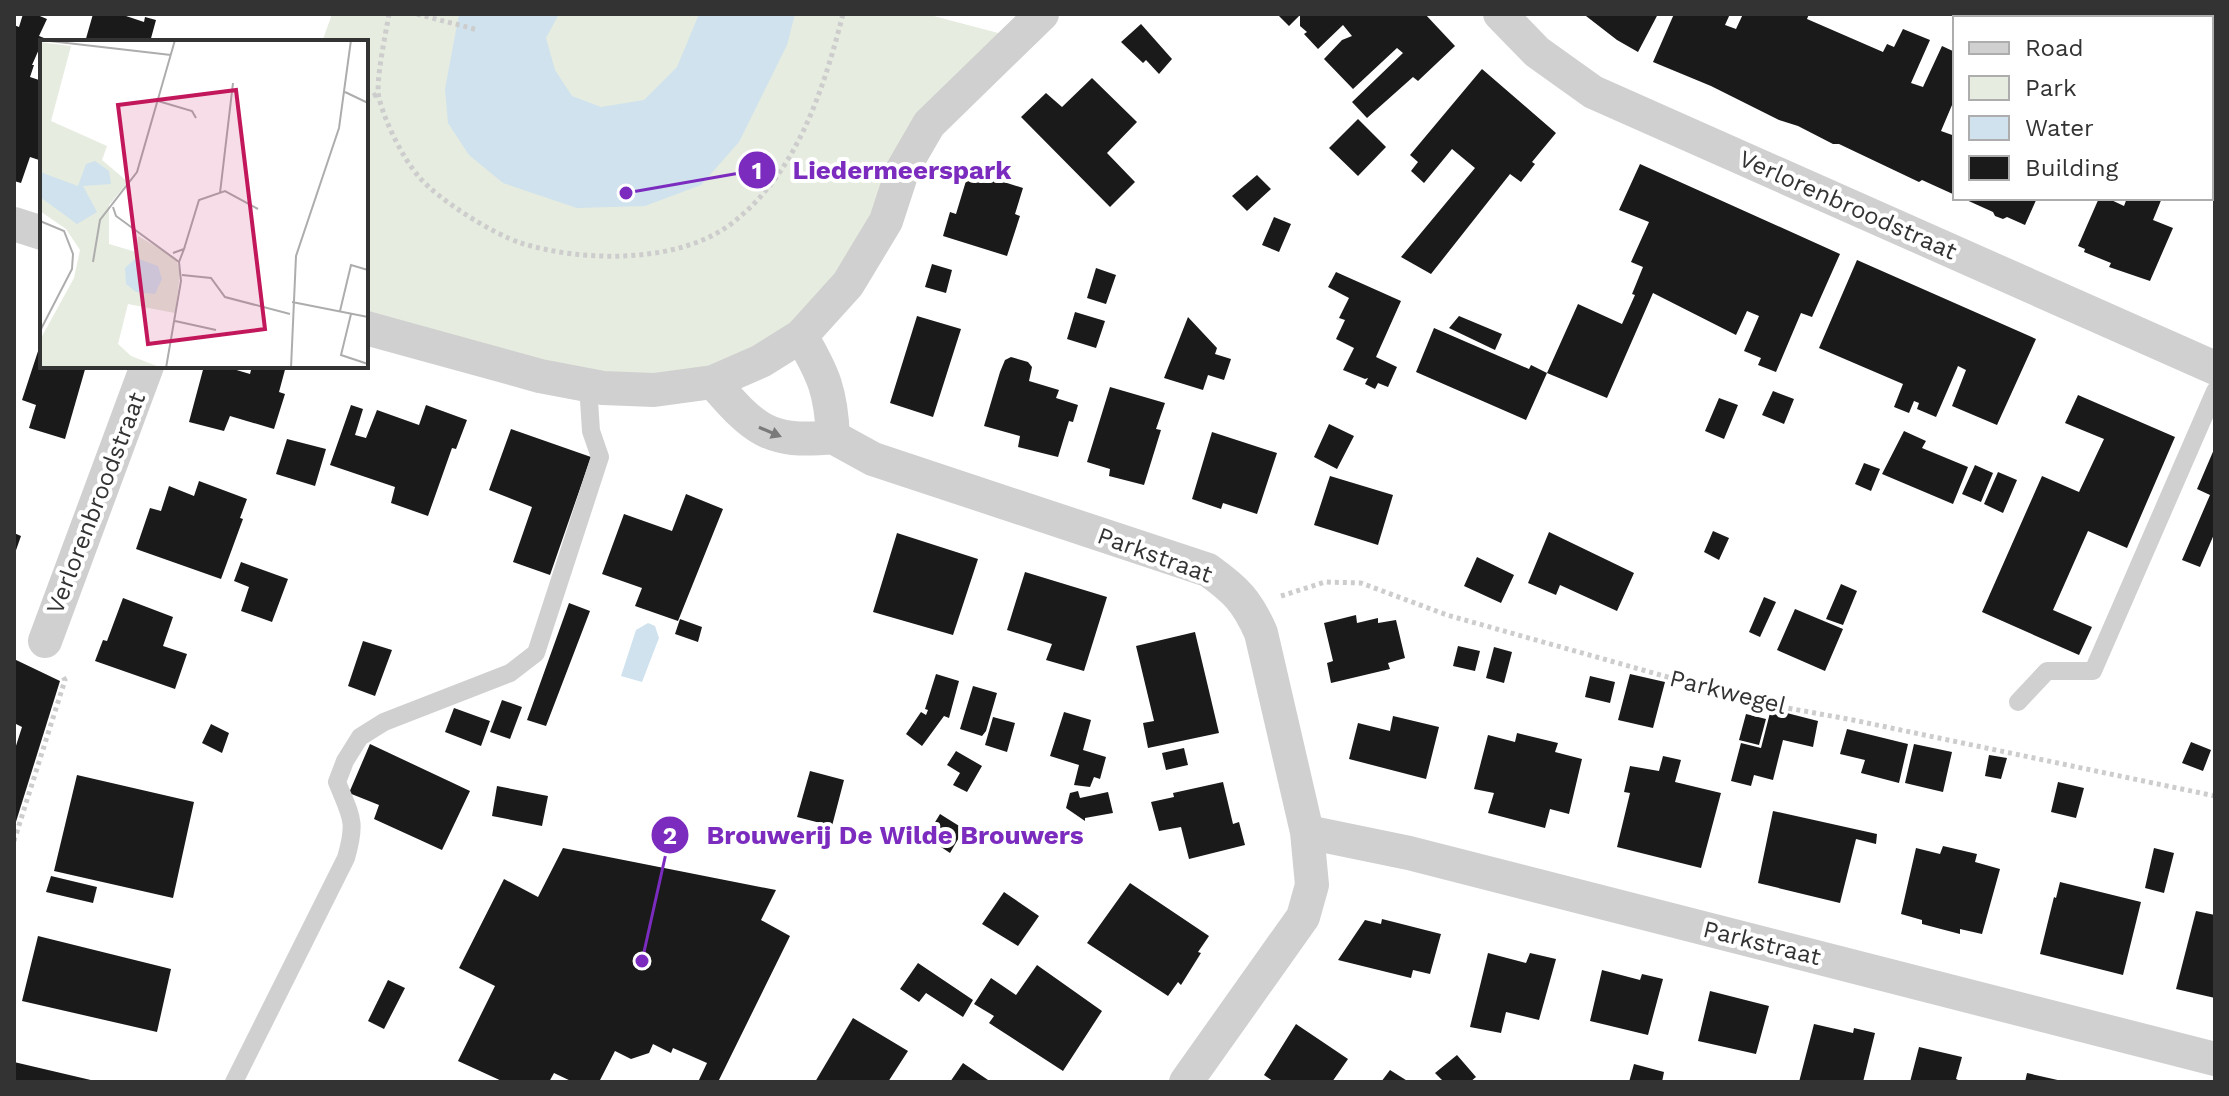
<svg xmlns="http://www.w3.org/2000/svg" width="2229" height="1096" font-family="'Work Sans',sans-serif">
  <rect width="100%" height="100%" fill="#fff"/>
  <path fill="#e6ecdf" d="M332,14H926L1002,34L876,218L796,328L709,374L604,378L366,319V42H322Z"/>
  <path fill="#cfe2ee" d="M459,14H559L546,38L555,70L572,96L601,107L644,100L677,67L699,14H795L787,45L739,142L701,185L645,206L577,208L503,183L469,155L448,123L445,89Z
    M648,623L655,626L659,638L642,682L621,676L636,630Z"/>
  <path fill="#1a1a1a" d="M23,14H35L47,19L39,36L44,38L32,65H34L30,77L42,81V161L30,157L21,183L14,181V25L19,27Z
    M93,14H120L144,22L145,17L156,20L150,42H85Z
    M1277,14H1425L1455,46L1418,81L1413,77L1367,118L1352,102L1403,53L1397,48L1353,89L1324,59L1342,40L1352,36L1343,25L1318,49L1304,34L1307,32L1300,26V15L1289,26Z
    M1588,14H1658L1638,52L1617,40L1586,16Z
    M1674,14H1730L1725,25L1736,29L1743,14H1809L1807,19L1883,52L1887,44L1894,47L1903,29L1930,40L1911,83L1923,87L1942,46L1955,52V98L1941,131L1955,136V195L1922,180L1919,182L1839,144H1833L1798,126L1779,120L1711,86L1653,62Z
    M1141,24L1172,59L1159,74L1146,60L1143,63L1121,42Z
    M1482,69L1556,133L1532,162L1535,164L1521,182L1510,174L1431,274L1401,257L1475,168L1452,149L1424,183L1411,171L1418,162L1410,155Z
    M1092,78L1137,122L1107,153L1135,182L1110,207L1021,117L1046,93L1062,107Z
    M1358,119L1386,147L1358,176L1329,148Z
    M1640,164L1840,254L1812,317L1801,313L1776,372L1758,365L1761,358L1744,351L1759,316L1747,311L1736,335L1653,293L1607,398L1547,373L1526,420L1416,372L1434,328L1529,369L1531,365L1547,373L1578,304L1622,324L1635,295L1632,294L1643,267L1631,262L1649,222L1619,210Z
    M969,171L1023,188L1015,214L1020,216L1007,256L943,236L950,212L956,214Z
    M1257,175L1271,189L1247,211L1232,196Z
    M1962,198H2037L2025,225L2007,217L2003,219L1995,216L1993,212Z
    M2099,198H2107L2124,206L2127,198H2162L2153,220L2173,228L2150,281L2109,267L2111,263L2084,252L2085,249L2078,246Z
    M1274,217L1291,224L1279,252L1262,245Z
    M1857,260L2036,339L1997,425L1952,406L1966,370L1958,366L1936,417L1917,409L1919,403L1914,401L1909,413L1894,407L1903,384L1819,348Z
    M932,264L952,270L946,293L925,287Z
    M1096,268L1116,275L1106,304L1087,298Z
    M1336,272L1401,301L1376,357L1397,367L1388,387L1378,383L1375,389L1365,384L1368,378L1365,379L1343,370L1354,348L1336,339L1345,320L1339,318L1349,298L1328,287Z
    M1075,312L1105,321L1096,348L1067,339Z
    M917,316L961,329L933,417L890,403Z
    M1459,316L1502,334L1495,350L1449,328Z
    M1188,317L1217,348L1215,354L1231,359L1224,380L1208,375L1203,390L1164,378Z
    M41,342L42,366H86L65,439L29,428L36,405L22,400Z
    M1011,357L1028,362L1032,367L1029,381L1059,390L1056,398L1078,405L1073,422L1069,421L1058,457L1018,447L1020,436L984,426L1000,372L1005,360Z
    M204,366H223L250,374L252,366H286L279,392L285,394L274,429L230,416L224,431L189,422Z
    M1110,387L1165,403L1156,429L1161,430L1144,485L1109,476L1110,469L1087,462Z
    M1773,391L1794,399L1784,424L1762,415Z
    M2078,395L2175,437L2127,548L2088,531L2053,610L2092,627L2079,655L1982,612L2042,476L2079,492L2104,439L2065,423Z
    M1719,398L1738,405L1724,439L1705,431Z
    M351,405L363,409L355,435L366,438L377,410L419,425L426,405L467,420L456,449L452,448L428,516L391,503L395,487L330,465Z
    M1329,424L1354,436L1337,469L1314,457Z
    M511,429L591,457L550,575L513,562L532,507L489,490Z
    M1904,431L1926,441L1922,448L1968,467L1953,504L1882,474Z
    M1212,432L1277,453L1257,514L1223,503L1221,509L1192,499Z
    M287,439L326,449L315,486L276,474Z
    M2215,447V532L2200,567L2182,560L2210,495L2197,489Z
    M1864,463L1880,469L1871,491L1855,484Z
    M1975,465L1993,473L1981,502L1962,494Z
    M1998,472L2017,480L2003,513L1984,504Z
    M1330,476L1393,495L1378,545L1314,525Z
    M199,481L247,499L240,518L243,519L221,579L136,549L150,508L161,511L169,486L194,496Z
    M686,494L723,509L678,621L635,606L642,588L602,574L624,514L672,531Z
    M1713,531L1729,538L1719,560L1704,552Z
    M1549,532L1634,573L1617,611L1560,585L1556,595L1528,583Z
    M14,533L21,536L14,556Z
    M897,533L978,559L953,635L873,612Z
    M1477,557L1514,575L1501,603L1464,586Z
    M241,562L288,579L272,622L241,611L249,587L234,581Z
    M1025,572L1107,597L1084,671L1046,660L1052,644L1007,630Z
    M1841,584L1857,591L1843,625L1826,619Z
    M1764,597L1776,602L1760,637L1749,632Z
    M123,598L173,617L163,646L187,654L175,689L95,661L103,640L107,641Z
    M569,603L590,611L546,726L527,720Z
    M1795,609L1843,629L1825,671L1777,650Z
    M1356,615L1357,623L1378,618V623L1396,620L1405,658L1388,663L1390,669L1331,683L1327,663L1333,661L1324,623Z
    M680,619L702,627L698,642L675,634Z
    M1195,632L1219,733L1148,748L1143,723L1154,721L1136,646Z
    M363,641L392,650L375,696L348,686Z
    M1458,646L1480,651L1475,671L1453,666Z
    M1494,647L1512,652L1504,683L1486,678Z
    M14,659L60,681L15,825L14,752L22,727L14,723Z
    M936,674L959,681L949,718L944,716L922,746L906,734L921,712L926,715L928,710L925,709Z
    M1630,674L1665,682L1653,728L1618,720Z
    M1590,676L1615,682L1610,703L1585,697Z
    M973,686L997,693L986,731L982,736L960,729Z
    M502,700L522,707L510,739L490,732Z
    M454,708L490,721L481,746L445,732Z
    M1771,709L1818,721L1813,747L1783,740L1773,780L1754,775L1751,786L1731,781L1741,743L1761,748Z
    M1064,712L1091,720L1083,750L1106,757L1100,779L1094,777L1090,787L1074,785L1079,765L1050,756Z
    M1746,714L1766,719L1759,745L1739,740Z
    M1393,716L1439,727L1426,779L1349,759L1358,723L1390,731Z
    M993,717L1015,723L1007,752L985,745Z
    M211,724L229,733L222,753L202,743Z
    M1847,729L1908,744L1899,783L1861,773L1865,760L1840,754Z
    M1517,733L1558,743L1555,752L1582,759L1569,814L1550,809L1545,828L1488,813L1494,793L1474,789L1488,735L1515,742Z
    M2191,742L2211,750L2203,771L2182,763Z
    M370,744L470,791L442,850L374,819L379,805L349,793Z
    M1914,744L1952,752L1943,792L1905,783Z
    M1184,748L1188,765L1166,770L1162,753Z
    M956,751L982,766L967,792L953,785L960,773L947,765Z
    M1989,755L2007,758L2001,779L1985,776Z
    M1663,756L1681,760L1675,782L1721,793L1701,868L1617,847L1630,793L1624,792L1630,766L1659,771Z
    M810,771L844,780L832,826L797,817Z
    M77,775L194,802L173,898L54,871Z
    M1223,782L1233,824L1239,822L1245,845L1189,859L1181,827L1159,831L1151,802L1174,797L1173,793Z
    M2058,782L2084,788L2076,818L2051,812Z
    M497,786L548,796L542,826L492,816Z
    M1078,791L1080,798L1108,792L1113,813L1085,818V821L1066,808L1070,793Z
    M1773,811L1877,834L1876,844L1856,839L1840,903L1758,883Z
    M940,814L964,829L950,853L926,837Z
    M1943,846L1977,854L1975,862L2000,869L1982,934L1960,929V934L1922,924V920L1901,914L1916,848L1940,854Z
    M563,848L776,890L761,920L790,936L718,1082H698L707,1063L673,1048L671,1053L653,1044L649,1053L631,1059L615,1051L599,1082H573L554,1073L549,1082H504L458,1061L495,986L459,968L504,879L538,897Z
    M2154,848L2174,853L2164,893L2145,888Z
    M51,876L97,887L93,903L46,892Z
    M2060,882L2141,902L2123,975L2040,954L2054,897L2056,898Z
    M1130,883L1209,936L1198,952L1201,953L1181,985L1178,982L1168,996L1087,943Z
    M1004,892L1039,916L1018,946L982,924Z
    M2196,911L2215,915V998L2176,989Z
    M1382,919L1441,934L1430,974L1413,970L1411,978L1338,960L1365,920L1381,924Z
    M38,936L171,969L157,1032L22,1001Z
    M1488,953L1526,963L1530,953L1556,959L1539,1020L1506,1012L1501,1033L1470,1027Z
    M918,963L973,1000L963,1017L926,993L919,1002L900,989Z
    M1037,965L1102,1011L1063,1071L989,1023L994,1016L974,1004L991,978L1016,995Z
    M1602,970L1640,980L1642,974L1663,979L1648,1035L1590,1021Z
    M388,980L405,988L384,1029L368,1021Z
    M1710,991L1769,1006L1756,1054L1698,1041Z
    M853,1018L908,1051L888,1082H815Z
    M1296,1024L1348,1059L1332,1082H1274L1264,1075Z
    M1814,1024L1853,1033L1854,1028L1875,1033L1863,1082H1799Z
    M1919,1047L1962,1057L1956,1079L1963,1082H1910Z
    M1457,1055L1476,1077L1470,1082H1444L1435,1073Z
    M14,1062L95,1081V1082H14Z
    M963,1063L991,1082H950Z
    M1634,1064L1664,1072L1662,1082H1629Z
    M1390,1070L1409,1082H1381Z
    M2027,1073L2062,1081V1082H2025Z"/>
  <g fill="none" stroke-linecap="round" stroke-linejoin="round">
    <path stroke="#cdcdcd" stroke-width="5" stroke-dasharray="4 4" stroke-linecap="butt" d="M389,14C386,32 375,83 379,98C385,122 403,159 420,178C439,200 493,234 521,243C584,263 684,264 736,220C798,170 824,88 843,14
      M417,14L478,30
      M366,100L377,94
      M1281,596L1325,582L1361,583L1447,615L1760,703L1853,720L2215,796
      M14,841L65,680L62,675"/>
    <path stroke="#d0d0d0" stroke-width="18" d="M2018,702L2047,671H2093L2215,391
      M234,1082L346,858C357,820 351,817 337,782L345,761L360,737L384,722L510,673L536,653L600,457L591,431L588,385"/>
    <path stroke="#d0d0d0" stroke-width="34" d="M1500,14L1537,52L1593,92L2215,368
      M14,224L42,233
      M366,328L540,376L603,388L654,390L713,382L761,361L801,336L848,284L886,221L903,169L929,124L1042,14
      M713,382C754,429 768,444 833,437C831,392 824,375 801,336
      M833,437L873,459L1208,570C1236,590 1247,601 1261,633L1307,832L1312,885L1303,917L1186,1082
      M45,641L147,366
      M1307,832L1409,853L2215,1059"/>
  </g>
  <defs><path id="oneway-solid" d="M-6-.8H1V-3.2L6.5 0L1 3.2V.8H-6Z" transform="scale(2)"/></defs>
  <use fill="#7a7a7a" href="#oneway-solid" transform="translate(770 432) rotate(23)"/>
  <g text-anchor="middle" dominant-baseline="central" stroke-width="8" stroke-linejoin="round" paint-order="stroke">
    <g font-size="24" fill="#333" stroke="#fff">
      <text transform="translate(1848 205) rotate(24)">Verlorenbroodstraat</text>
      <text transform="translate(96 503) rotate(-69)">Verlorenbroodstraat</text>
      <text transform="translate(1155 555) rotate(20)">Parkstraat</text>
      <text transform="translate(1728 692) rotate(14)">Parkwegel</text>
      <text transform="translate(1762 943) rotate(14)">Parkstraat</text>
    </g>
  </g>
  <g transform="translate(40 40)">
    <rect width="328" height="328" fill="#fff"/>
    <path d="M0,2L31,6L11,81L67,106L62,120L88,142L69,165V204L96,212L98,196L136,218L140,234L135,273L88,264L78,304L91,316L122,328H0V300L34,238L40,210L26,189L0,171Z" fill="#e6ecdf"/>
    <path d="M55,121L69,131L71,144L43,146L57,172L37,184L0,157V132L38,146L46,124ZM96,218L118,226L122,239L115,254L96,252L86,244L85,228Z" fill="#cfe2ee"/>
    <path fill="none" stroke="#adadad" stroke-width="2" d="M1,0L131,15M305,52L328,63M118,61L152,71L156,78M180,153L193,43M73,167L76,176L139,222L141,241L126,328M0,181L24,191L33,214L32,229L0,291M144,209L159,160L185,151L218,169M133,213L144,209L139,222M53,222L60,180L97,132L135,0M142,235L171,238L185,257L250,274M252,262L328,277M300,271L311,225L328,230M311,274L301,315L328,324M135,281L176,290M251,328L256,216L299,88L311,0"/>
    <path fill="#c2185b" fill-opacity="0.15" stroke="#c2185b" stroke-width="4" d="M196,50L225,289L108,304L78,65Z"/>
    <rect width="328" height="328" fill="none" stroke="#333" stroke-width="4"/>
  </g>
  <path fill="none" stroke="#7b2cbf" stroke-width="3" d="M626 193L757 170M642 961L670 835"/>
  <g fill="#7b2cbf" stroke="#fff" stroke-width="3">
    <circle cx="626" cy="193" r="8"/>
    <circle cx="642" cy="961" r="8"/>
    <circle cx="757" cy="170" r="20"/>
    <circle cx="670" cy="835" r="20"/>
  </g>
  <g font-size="24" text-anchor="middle" font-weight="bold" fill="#fff">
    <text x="757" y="179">1</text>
    <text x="670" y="844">2</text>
  </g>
  <g font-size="26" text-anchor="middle" font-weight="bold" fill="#7b2cbf" stroke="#fff" stroke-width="8" stroke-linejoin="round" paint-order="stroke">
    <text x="902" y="179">Liedermeerspark</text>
    <text x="895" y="844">Brouwerij De Wilde Brouwers</text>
  </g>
  <rect width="2229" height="1096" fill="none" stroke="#333333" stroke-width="32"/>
  <rect x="1953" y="16" width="260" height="184" fill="#ffffff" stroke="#adadad" stroke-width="2"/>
  <rect x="1969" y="42" width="40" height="12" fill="#d0d0d0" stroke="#adadad" stroke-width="2"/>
  <text x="2025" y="56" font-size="24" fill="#333333">Road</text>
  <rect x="1969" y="76" width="40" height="24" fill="#e6ecdf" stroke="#adadad" stroke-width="2"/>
  <text x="2025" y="96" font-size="24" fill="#333333">Park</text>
  <rect x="1969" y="116" width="40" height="24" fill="#cfe2ee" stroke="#adadad" stroke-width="2"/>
  <text x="2025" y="136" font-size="24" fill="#333333">Water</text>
  <rect x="1969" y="156" width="40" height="24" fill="#1a1a1a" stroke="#adadad" stroke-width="2"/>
  <text x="2025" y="176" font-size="24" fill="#333333">Building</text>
</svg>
